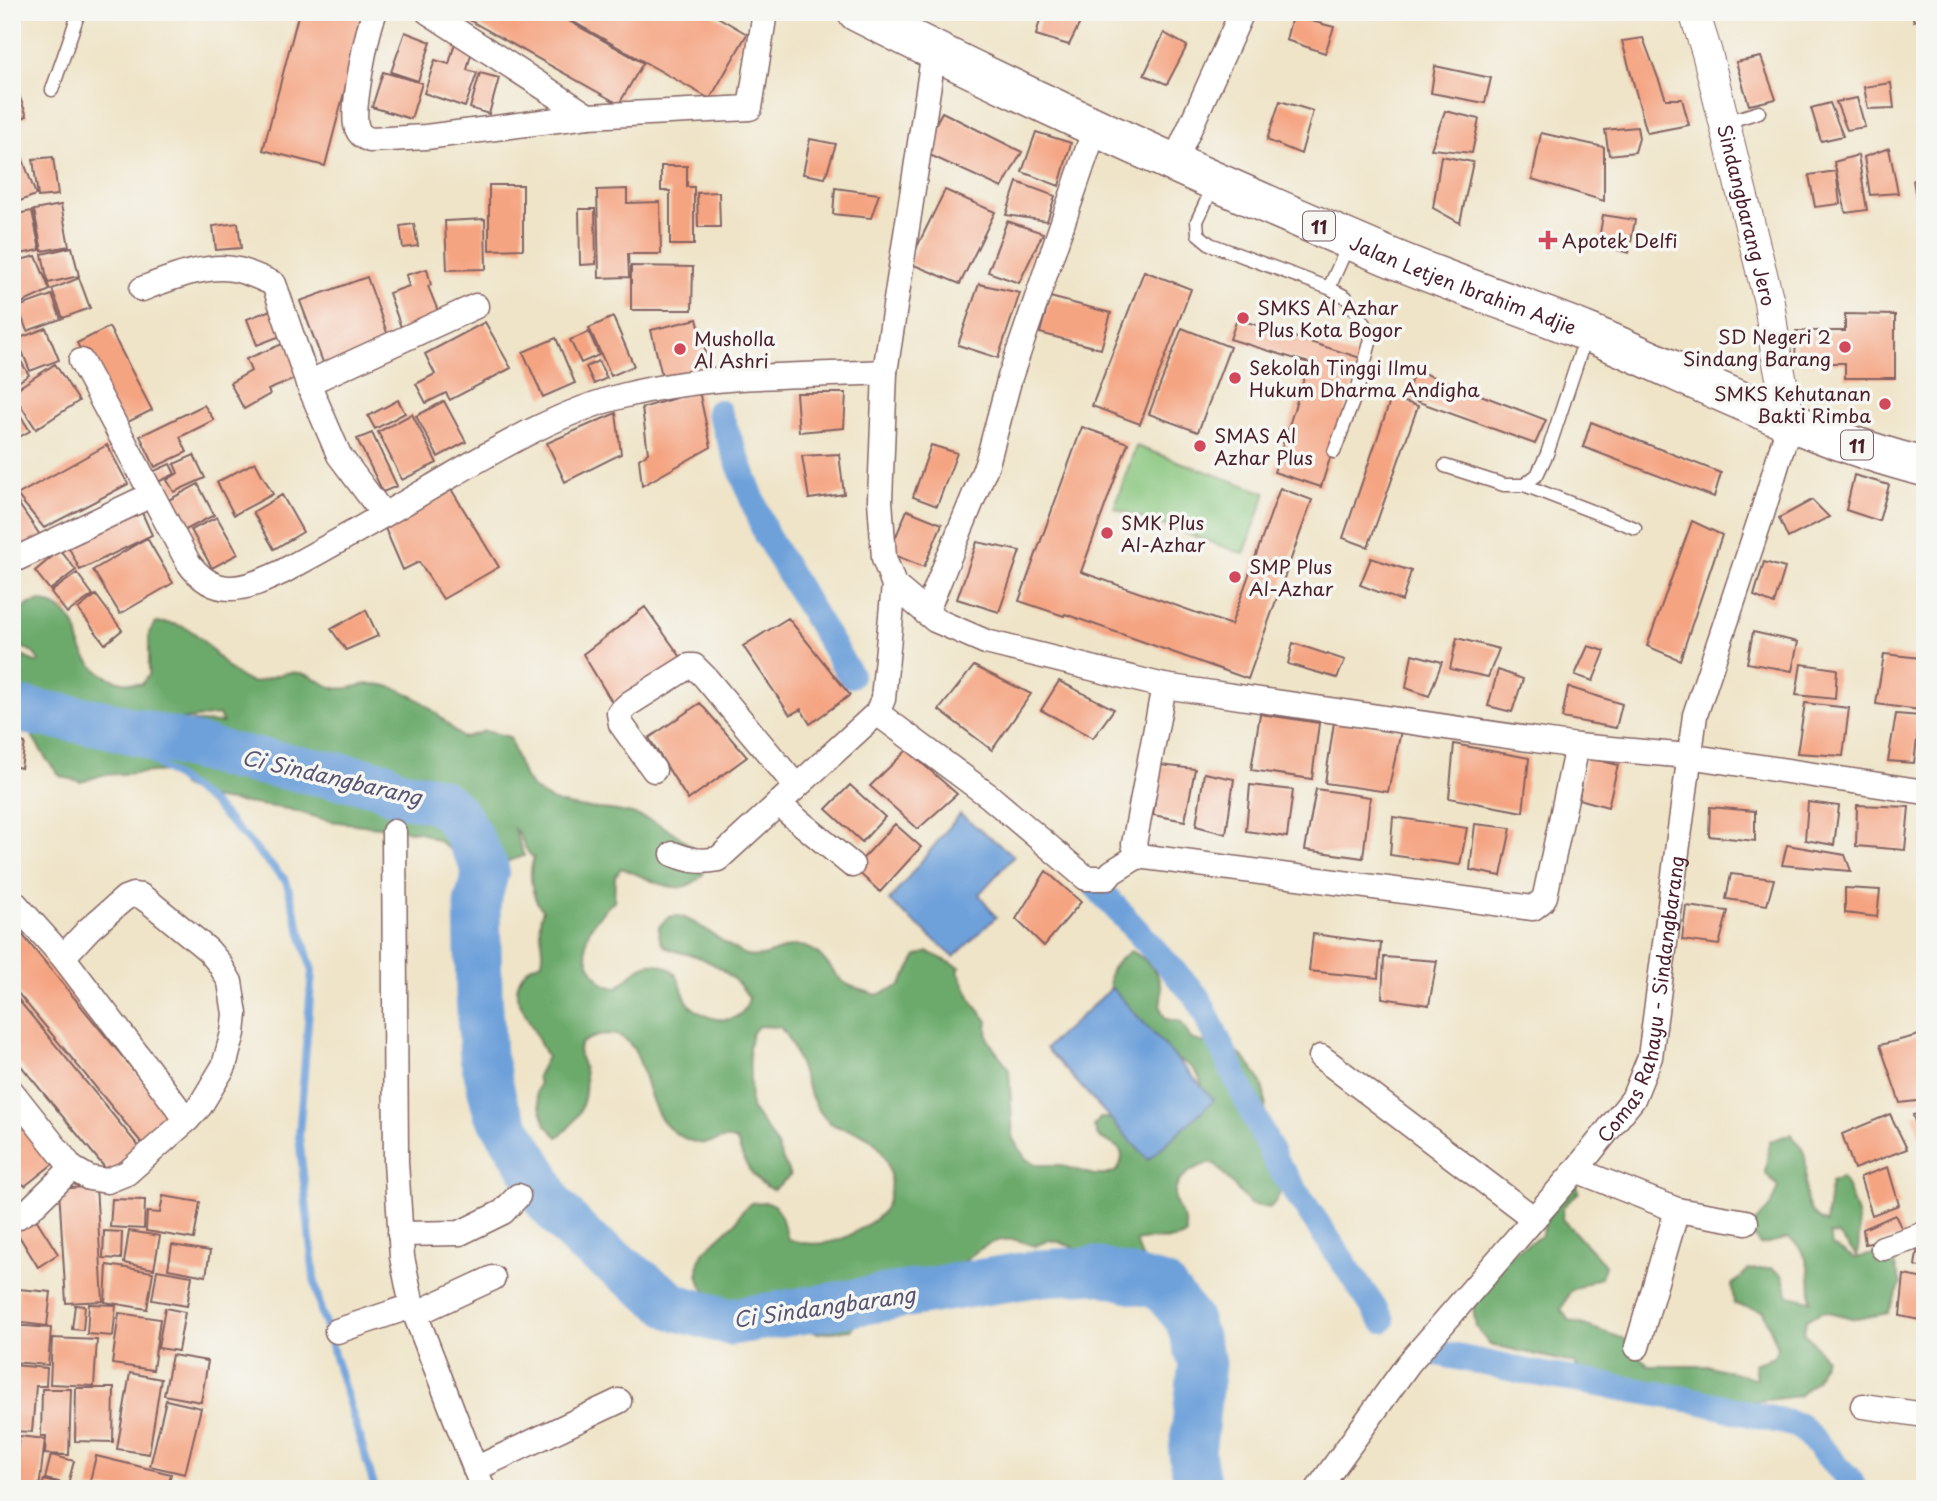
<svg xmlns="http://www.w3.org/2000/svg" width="1937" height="1501" font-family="'Playpen Sans',sans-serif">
  <rect width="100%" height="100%" fill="#f6f6f2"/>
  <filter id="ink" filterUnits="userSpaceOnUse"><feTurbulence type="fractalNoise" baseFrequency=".0143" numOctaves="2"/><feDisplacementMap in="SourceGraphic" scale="14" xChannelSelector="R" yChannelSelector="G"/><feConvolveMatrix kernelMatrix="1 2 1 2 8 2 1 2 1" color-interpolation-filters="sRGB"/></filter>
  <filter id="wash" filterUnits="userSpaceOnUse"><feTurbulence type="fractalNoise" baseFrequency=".00686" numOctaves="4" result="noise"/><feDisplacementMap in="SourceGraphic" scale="28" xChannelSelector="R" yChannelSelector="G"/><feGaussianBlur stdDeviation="1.57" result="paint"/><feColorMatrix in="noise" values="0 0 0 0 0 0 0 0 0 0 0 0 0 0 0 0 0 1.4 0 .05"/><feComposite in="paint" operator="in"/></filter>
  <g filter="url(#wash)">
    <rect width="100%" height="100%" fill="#efe4c8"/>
    <path fill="#86c57c" stroke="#687254" stroke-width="2" d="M1136,446L1266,493L1244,554L1114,508Z"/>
    <path fill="#6caa6c" stroke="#5b644c" stroke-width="2" fill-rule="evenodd" d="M41,601C57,605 71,614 77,631C79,638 79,645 83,652C95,675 117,684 142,684L149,674V633L155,623C209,619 209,667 253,683C274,677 289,667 310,676C319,680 326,686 335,688C345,691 360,684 372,684C410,685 437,713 462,738L485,731L510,737C516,757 521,781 539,793C563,810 591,807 617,811C650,816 698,838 704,873C680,904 648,876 621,868L615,877L614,901C593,920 576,939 592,969C599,981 604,986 617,988C629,979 640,961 657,964C686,969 677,995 693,1008C713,1023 742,1027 749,998C739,980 717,964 698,957C687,953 675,953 666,947C659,942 659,935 659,927C664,921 668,916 676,916C692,916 728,948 746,955C767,963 787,939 808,948C824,954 830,970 842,981C851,988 866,991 877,995L900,986L917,956L928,952L960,967L958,971L973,1003L988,1021C983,1046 999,1050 1009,1070L1013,1139L1026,1159L1037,1165H1059L1094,1175H1105L1117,1171C1130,1148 1115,1146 1098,1137L1094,1126L1100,1118H1111L1165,1141C1192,1128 1220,1086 1187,1064C1177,1058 1164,1059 1156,1052C1139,1036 1125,1016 1109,999C1112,989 1108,982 1110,974C1112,964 1123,957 1131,951C1145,958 1157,969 1161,986C1164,1002 1155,1002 1166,1019L1181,1022L1191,1039L1204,1043L1215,1039C1242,1050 1269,1079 1265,1110C1264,1119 1257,1127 1256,1136C1255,1165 1302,1173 1270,1208L1250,1204L1215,1164C1198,1162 1172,1179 1175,1199C1178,1214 1187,1217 1186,1235C1169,1244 1154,1236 1136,1241L1144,1263L1124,1273L1105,1266L1089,1253L1059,1242L1049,1240L1035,1246C1028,1245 1021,1240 1015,1240C997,1237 979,1248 966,1260C960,1266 956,1275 948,1279C940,1283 930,1280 922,1281C876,1284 876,1299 851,1330L818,1333L809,1331L755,1308L707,1293L701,1285L698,1274L699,1261L704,1251L737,1221L741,1212L751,1203L764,1202L775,1205C783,1216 783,1227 788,1239C813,1248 839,1244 860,1229C869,1223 879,1219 884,1209C898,1187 889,1147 864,1135C851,1128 835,1130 825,1118C802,1092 802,1053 780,1027L758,1026L752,1034L749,1046L751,1108L774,1140L790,1176L773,1190C752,1181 743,1161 737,1141C724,1136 719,1141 706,1143C694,1145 676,1135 667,1126C636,1096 651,1006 581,1043C576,1056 581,1056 584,1069C589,1095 581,1121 558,1137L546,1125L536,1094L539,1084L537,1076L547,1057L517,997C516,979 524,967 542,962C547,939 534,931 543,910C531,899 528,872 534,858C523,851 524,837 514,829L524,856L476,871L439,841L420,832L330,821L288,809L203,797L183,787L169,771L102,775L81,782L60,776L47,760L25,725L12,715V651L37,663L39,661C33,650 25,646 12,648V607L21,610L30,604ZM219,715L223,723L170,721Z
      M1791,1134C1795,1139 1801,1146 1804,1153C1812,1177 1793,1207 1826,1223L1831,1182L1842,1177C1856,1206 1863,1224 1857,1256L1839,1235L1829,1234L1832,1245L1855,1258L1890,1251L1901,1284L1888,1313L1856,1319L1824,1311L1806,1319L1804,1332L1825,1358L1816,1380L1799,1396L1694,1409L1656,1404L1588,1377L1573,1363L1489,1344L1476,1327L1473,1307L1488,1267L1541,1236L1556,1192L1577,1186L1579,1192L1563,1207L1562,1219L1605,1265L1601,1277L1570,1291L1561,1310L1569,1320L1625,1339L1649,1366H1710L1756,1379L1754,1364L1774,1357L1778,1347L1763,1311L1734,1304L1732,1285L1748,1270L1771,1268L1782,1275L1789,1296L1811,1301C1811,1278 1811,1252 1789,1238L1760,1245L1748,1230L1770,1207L1778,1187L1765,1172L1770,1141Z"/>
    <path fill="#6ea1da" stroke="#5c6082" stroke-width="2" d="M960,814L1014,856L979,894L996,917L954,957L889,901Z
      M1112,988L1214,1100L1148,1160L1046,1048Z"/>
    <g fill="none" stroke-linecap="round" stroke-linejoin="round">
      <path stroke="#6ea1da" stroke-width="8" d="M102,723L212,803L286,881L312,971L299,1136L314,1278L321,1311L375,1489"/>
      <path stroke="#6ea1da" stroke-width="26" d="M719,412L766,535L850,675
        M1096,886L1198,998L1276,1162L1382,1320
        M1428,1351L1528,1372L1698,1401L1800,1426L1850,1480L1854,1489"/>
      <path stroke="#6ea1da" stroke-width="47" d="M12,709L102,723L235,757L383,784C395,798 418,794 435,800C458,807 475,849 486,870L477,904L479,995L483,1056L496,1110L535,1173L550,1204L584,1241L675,1307L730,1322L1041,1273L1095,1270L1162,1287L1188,1319L1202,1363L1192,1453L1198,1489"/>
    </g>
    <g id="blocks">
      <path fill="#f5a482" d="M299,12H365L325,166L263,150Z
        M455,12H553L643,63L619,104Z
        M556,12H709L747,34L710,99Z
        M1042,12H1083L1085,13L1069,45L1036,35Z
        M1866,12H1890V13L1867,18Z
        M1911,12H1925V18L1914,21Z
        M1292,16L1334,27L1325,53L1286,40Z
        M405,32L431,42L418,81L391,72Z
        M1164,33L1187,46L1167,84L1144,75Z
        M1643,38L1666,99H1682L1689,125L1647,133L1622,41Z
        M456,39L473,46L467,70L477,73L465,107L424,93L435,60L449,64Z
        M1761,57L1776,99L1749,105L1736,62Z
        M1435,66L1491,78L1485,103L1431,93Z
        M383,72L422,83L411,119L372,107Z
        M480,73L499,78L489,114L470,108Z
        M1891,83L1894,108L1868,109L1864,87Z
        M15,85L27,116L12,122V86Z
        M1857,98L1865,127L1847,130L1836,102Z
        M1280,101L1313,111L1301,154L1267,140Z
        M1830,103L1843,136L1821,141L1811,108Z
        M1445,111L1479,119L1472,153L1431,149Z
        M942,112L1022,152L1002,188L921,151Z
        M1637,127L1639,138L1635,152L1609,155L1605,130Z
        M1036,132L1071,143L1059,186L1022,172Z
        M1541,133L1604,147V201L1532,179Z
        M810,139L836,144L825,178L803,174Z
        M1889,148L1898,193L1870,195L1864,157Z
        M1858,155L1867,210L1846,213L1834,162Z
        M1441,156L1473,162L1460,223L1433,208Z
        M22,157L36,195L12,204V161Z
        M53,157L58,195L38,197L33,159Z
        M661,166H687V187H694V245H670V191H661Z
        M1836,171L1840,204L1815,207L1809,175Z
        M1925,178V232L1922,233L1913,180Z
        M1017,182L1055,196L1047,221L1006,215Z
        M489,185H523V249L489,250Z
        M835,188L879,194L871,218L833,214Z
        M627,189V203L660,202L661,254H628L629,277L599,278L597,190Z
        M945,190L995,212L960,284L909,263Z
        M719,192L720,227H698L697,193Z
        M61,205L69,246L42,251L34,210Z
        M579,209H595L596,264L580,265Z
        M32,211L40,250L15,255L12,240V215Z
        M1603,215L1635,220L1629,253L1598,245Z
        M485,219L486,269L447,270L445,221Z
        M1007,221L1043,233L1019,283L988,272Z
        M238,223L241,248L216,250L213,226Z
        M414,224L418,246L403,248L400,226Z
        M72,247L79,276L48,283L42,254Z
        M36,256L50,290L18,305L12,294V262Z
        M631,266L693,267L692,310H631Z
        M427,269L431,285L428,286L440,316L402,330L389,293L409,286L406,275Z
        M1144,271L1191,289L1140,424L1092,406Z
        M367,277L390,341L324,365L300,301Z
        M79,278L90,308L63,318L52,289Z
        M979,284L1020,293L998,358L958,345Z
        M52,295L61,319L27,331L18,307Z
        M1050,297L1111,313L1101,349L1040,333Z
        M276,308L286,334L257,345L247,319Z
        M1845,314L1895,315V378H1845V363H1795L1796,331H1845Z
        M613,317L634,366L611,376L589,328Z
        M697,319L710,368L663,380L651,330Z
        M1237,319L1364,359L1356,375L1321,487L1274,472L1309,363L1230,339Z
        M485,322L511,368L450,400L446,393L426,403L416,384L435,374L425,354Z
        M109,327L152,410L120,426L77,343Z
        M46,328L59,360L30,371L17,339Z
        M1182,328L1230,347L1198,432L1149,414Z
        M589,332L599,355L581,363L570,340Z
        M556,338L575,383L543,397L523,352Z
        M287,342L302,376L268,390L270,394L244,409L230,383L251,371L246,359Z
        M12,346L29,375L15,384L12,378Z
        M598,361L607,378L594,384L586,367Z
        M55,364L79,401L36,429L12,392Z
        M1415,370L1546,420L1535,444L1405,397Z
        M699,391L711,447L642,486L639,459L648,453L642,408Z
        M796,393H846L844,428L799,432Z
        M1391,398L1418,406L1368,547L1343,538Z
        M398,400L405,413L375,429L368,416Z
        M444,401L466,442L438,457L416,416Z
        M12,402L30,431L12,441Z
        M204,405L214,420L180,437L187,452L155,467L140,436Z
        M616,413L621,454L565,482L547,443Z
        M412,414L437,463L402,480L378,432Z
        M1591,422L1721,473L1714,497L1583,447Z
        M1082,427L1128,443L1081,572L1231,625L1280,488L1312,500L1248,679L1065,614L1064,616L1019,601Z
        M372,433L397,486L383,492L357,439Z
        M107,445L128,484L44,528L17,495Z
        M931,445L957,453L937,506L913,497Z
        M839,454L844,494L809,499L802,456Z
        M194,455L205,478L174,492L167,480L178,473L174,464Z
        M255,462L273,494L234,515L217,482Z
        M170,464L175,474L158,482L152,472Z
        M1854,475L1889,485L1879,521L1846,510Z
        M198,484L214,515L182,532L165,502Z
        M451,489L499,567L443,599L419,562L403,570L384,526Z
        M282,495L303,532L274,549L253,512Z
        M14,497L42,538L18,553L12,545V498Z
        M1812,500L1829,517L1788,538L1779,518Z
        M139,506L152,535L80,570L66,542Z
        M907,510L942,524L924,567L889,553Z
        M217,517L238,554L212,568L191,530Z
        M1692,521L1722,535L1680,660L1647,646Z
        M147,538L173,583L120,614L93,570Z
        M977,542L1020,551L999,612L957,599Z
        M60,550L76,570L50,590L35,571Z
        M1371,558L1411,571L1402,601L1360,585Z
        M1764,562L1785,568L1774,604L1754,596Z
        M77,573L93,595L67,613L51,592Z
        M96,595L122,630L105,644L78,609Z
        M645,607L685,663L615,707L583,654Z
        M366,610L378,636L346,650L331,629Z
        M788,618L850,695L810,724L801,709L790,715L743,646Z
        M1753,632L1798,642L1792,671L1747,663Z
        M1457,638L1499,649L1488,677L1450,669Z
        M1293,643L1345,660L1337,678L1288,664Z
        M1588,646L1605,651L1593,681L1575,675Z
        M1412,654L1442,662L1429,696L1406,688Z
        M1884,654L1921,658L1920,710L1876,704Z
        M1801,664L1837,669L1835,699L1796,695Z
        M974,666L1031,694L992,750L939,710Z
        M1498,670L1523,679L1512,712L1488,706Z
        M1059,681L1114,709L1093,738L1041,710Z
        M1568,687L1622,704L1616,728L1562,718Z
        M700,703L747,757L688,800L649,738Z
        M1805,703L1849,708L1843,756L1797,753Z
        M1260,714L1319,723L1312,779L1251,770Z
        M1896,714L1920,716L1914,763L1888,761Z
        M1334,722L1401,731L1388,792L1325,783Z
        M1923,726L1925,727V759L1918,758Z
        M12,739L25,743L21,768L12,766Z
        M1454,744L1529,758L1523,812L1449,798Z
        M907,750L957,794L918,829L870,786Z
        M1586,757L1618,765L1608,807L1579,799Z
        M1160,765L1195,769L1185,821L1153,815Z
        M1204,773L1234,779L1226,834L1196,826Z
        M850,785L885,817L862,842L826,809Z
        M1250,785L1293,790L1287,837L1246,831Z
        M1316,789L1370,797L1363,858L1305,850Z
        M1808,802L1839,806L1834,845L1805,840Z
        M1857,805L1909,807L1905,850L1856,846Z
        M1710,807L1755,811V841L1709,836Z
        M1393,817L1467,828L1460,865L1390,855Z
        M895,824L921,847L880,892L854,868Z
        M1475,824L1511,828L1501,876L1470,870Z
        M1923,837H1925V858L1921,857Z
        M1787,845L1845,855L1851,871L1782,865Z
        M1046,871L1081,902L1044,946L1016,919Z
        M1731,874L1774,879L1767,905L1726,899Z
        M1845,888L1880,890L1877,917L1845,913Z
        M1686,906L1728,911L1719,945L1682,940Z
        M12,922L176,1122L145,1147L12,986Z
        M1313,934L1381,943L1378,978L1309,971Z
        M1384,957L1437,961L1429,1005L1382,998Z
        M12,992L141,1149L110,1174L12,1055Z
        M1923,1034L1925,1100L1900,1103L1880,1045Z
        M12,1103L59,1159L25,1186L23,1184L12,1193V1172L21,1181L12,1171Z
        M1925,1112V1140L1921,1141L1913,1115Z
        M1890,1114L1907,1149L1854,1169L1842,1134Z
        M1888,1167L1899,1205L1872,1215L1860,1177Z
        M96,1186L103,1301L66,1303L59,1189Z
        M163,1196L200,1202L194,1239L146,1231L147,1212L160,1213Z
        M112,1199L145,1200L144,1229L110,1227Z
        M1895,1215L1906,1237L1865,1244L1863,1229Z
        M36,1219L58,1254L38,1267L16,1231Z
        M104,1231L122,1232L121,1259L103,1258Z
        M129,1231L160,1236L154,1269L124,1263Z
        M172,1245L210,1251L206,1276L168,1269Z
        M1918,1246L1925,1247V1268L1915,1266Z
        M107,1265L153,1272L147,1309L105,1302Z
        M157,1270L192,1276L187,1306L152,1300Z
        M1904,1275L1925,1279V1321L1900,1316Z
        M18,1289L51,1292L47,1326L14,1322Z
        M89,1304L116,1305L113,1336L87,1334Z
        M75,1305L85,1306L83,1330L72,1329Z
        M165,1308L185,1312L178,1351L158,1348Z
        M119,1313L160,1319L153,1370L112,1364Z
        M12,1325L51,1328L48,1365L12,1362Z
        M52,1338L97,1340L94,1386L50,1384Z
        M172,1355L208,1361L201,1402L164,1395Z
        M12,1365L47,1368L46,1386H36L32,1432L12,1431Z
        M130,1373L161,1379L149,1454L117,1449Z
        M76,1388H114L113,1442L75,1441Z
        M42,1389H71L69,1455L45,1454L46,1436H41Z
        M166,1400L201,1408L185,1474L150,1466Z
        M19,1436L45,1439L39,1489H12Z
        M51,1455L74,1461L68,1484L45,1479Z
        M96,1456L171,1474L167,1489H88Z
        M44,1480L65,1486L64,1489H41Z"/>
    </g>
  </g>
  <g filter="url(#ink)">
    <use href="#blocks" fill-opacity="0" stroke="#846462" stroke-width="2"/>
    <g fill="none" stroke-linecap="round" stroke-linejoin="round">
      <g stroke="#846462" stroke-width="15">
        <path id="service" d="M52,90L79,12
          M1723,123L1759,112
          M1213,187L1197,221L1198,234L1210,244L1329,288L1346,297L1369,331L1371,339L1357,391L1334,452
          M1329,288L1349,243
          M1445,466L1504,485H1524L1537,475L1547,454L1586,336
          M1524,485L1635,528"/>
      </g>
      <g stroke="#846462" stroke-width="27">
        <g id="minor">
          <path d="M375,12C367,29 352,108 356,125C358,134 363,137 370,140L426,137L588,116L750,108L765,12"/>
          <path d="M428,12L588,116"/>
          <path d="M934,51L885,372L880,500L884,558L894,585L935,620L986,642L1164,686L1577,746L1688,756L1925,792"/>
          <path d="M1174,163L1242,12"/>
          <path d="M142,289C168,279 210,262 238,270C251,273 263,279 274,284L308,383L339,455L384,515"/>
          <path d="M81,361L188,562C215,601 246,589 282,572C332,545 381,517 430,488C492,452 556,412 626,395C710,374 799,376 885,372"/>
          <path d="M308,383L476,306"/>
          <path d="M12,561L151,495"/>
          <path d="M926,613L987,464L1010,377L1095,128"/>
          <path d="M877,713L989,796L1086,878H1107L1112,872L1138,856L1533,908L1542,901L1545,896L1577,746"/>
          <path d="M654,770L621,724L619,713L630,703L689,666H694L705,677L796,786"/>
          <path d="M778,804L852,865"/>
          <path d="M394,832L396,1162L402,1257L412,1306L483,1489"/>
          <path d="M673,854C689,860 701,863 718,859L877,713L883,699L894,585"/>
          <path d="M1138,856L1134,844L1164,686"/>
          <path d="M12,900L63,957L187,1120"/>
          <path d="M1321,1057L1533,1218"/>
          <path d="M12,1092L72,1168L89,1178L107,1181L127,1173L187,1120L200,1106L224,1066L233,1033L235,1014L230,982L219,963L208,950L152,904L141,896L133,895L125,898L89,929L63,957"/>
          <path d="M1576,1170L1677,1210L1746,1222"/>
          <path d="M12,1220L30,1209L72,1168"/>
          <path d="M400,1234L460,1233L503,1212L518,1196"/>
          <path d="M1883,1248L1925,1234"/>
          <path d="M415,1314L493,1278"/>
          <path d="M337,1331L412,1306"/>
          <path d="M1637,1347L1677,1210"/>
          <path d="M1863,1406L1925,1415"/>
          <path d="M475,1469L619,1401"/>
          <path id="s1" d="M1318,1489L1408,1364L1576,1170L1633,1099L1650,1057L1695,715L1762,514L1790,421"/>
        </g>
      </g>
      <g stroke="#846462" stroke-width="32">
        <g id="tertiary">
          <path id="s2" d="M1694,12L1707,53L1769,302L1776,353L1790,421"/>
        </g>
      </g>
      <g stroke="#846462" stroke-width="41">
        <g id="primary">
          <path id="s3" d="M857,12C1030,100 1208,180 1387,256C1453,284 1522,306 1589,333C1698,379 1810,439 1925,467"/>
        </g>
      </g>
      <use href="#service" stroke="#fff" stroke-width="12"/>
      <use href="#minor" stroke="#fff" stroke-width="24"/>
      <use href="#tertiary" stroke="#fff" stroke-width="30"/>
      <use href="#primary" stroke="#fff" stroke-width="38"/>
    </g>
  </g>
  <g fill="#d1495b" stroke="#f6f6f2" stroke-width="2.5">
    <path d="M1544.5 229.5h7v7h7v7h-7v7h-7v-7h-7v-7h7z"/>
    <circle cx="1243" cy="318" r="7"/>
    <circle cx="1845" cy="347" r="7"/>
    <circle cx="680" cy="349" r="7"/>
    <circle cx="1235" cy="378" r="7"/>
    <circle cx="1885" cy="404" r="7"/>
    <circle cx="1200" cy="446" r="7"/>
    <circle cx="1107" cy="533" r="7"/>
    <circle cx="1235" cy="577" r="7"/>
  </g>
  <g text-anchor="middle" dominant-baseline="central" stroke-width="7" stroke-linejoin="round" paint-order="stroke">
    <g fill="#f6f6f2" stroke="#7e6067" stroke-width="2">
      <rect x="1303" y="211.5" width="32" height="29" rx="5"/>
      <rect x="1841" y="430.5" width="32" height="29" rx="5"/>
    </g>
    <g font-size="18" font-weight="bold" fill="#4a1f2b">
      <text x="1319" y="226">11</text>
      <text x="1857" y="445">11</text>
    </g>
    <g font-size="19" fill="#4a1f2b" stroke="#f6f6f2">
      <text stroke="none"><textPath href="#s2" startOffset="210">Sindangbarang Jero</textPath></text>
      <text stroke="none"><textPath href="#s3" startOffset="665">Jalan Letjen Ibrahim Adjie</textPath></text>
      <text stroke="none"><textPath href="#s1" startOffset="600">Comas Rahayu - Sindangbarang</textPath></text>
    </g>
    <g font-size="19" fill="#4a1f2b" stroke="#f6f6f2" text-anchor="start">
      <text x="1562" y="240">Apotek Delfi</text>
      <text x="1257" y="307">SMKS Al Azhar<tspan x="1257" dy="22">Plus Kota Bogor</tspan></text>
      <text x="1831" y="336" text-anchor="end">SD Negeri 2<tspan x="1831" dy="22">Sindang Barang</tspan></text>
      <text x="694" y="338">Musholla<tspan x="694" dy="22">Al Ashri</tspan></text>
      <text x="1249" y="367">Sekolah Tinggi Ilmu<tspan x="1249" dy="22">Hukum Dharma Andigha</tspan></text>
      <text x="1871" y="393" text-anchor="end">SMKS Kehutanan<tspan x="1871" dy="22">Bakti Rimba</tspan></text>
      <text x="1214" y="435">SMAS Al<tspan x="1214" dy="22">Azhar Plus</tspan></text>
      <text x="1121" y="522">SMK Plus<tspan x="1121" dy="22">Al-Azhar</tspan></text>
      <text x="1249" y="566">SMP Plus<tspan x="1249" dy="22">Al-Azhar</tspan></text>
    </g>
    <g font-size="21" font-style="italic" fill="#585371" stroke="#f6f6f2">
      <text transform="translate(332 776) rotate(13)">Ci Sindangbarang</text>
      <text transform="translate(824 1306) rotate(-8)">Ci Sindangbarang</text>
    </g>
  </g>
  <rect width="1937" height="1501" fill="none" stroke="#f6f6f2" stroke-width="42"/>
</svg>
